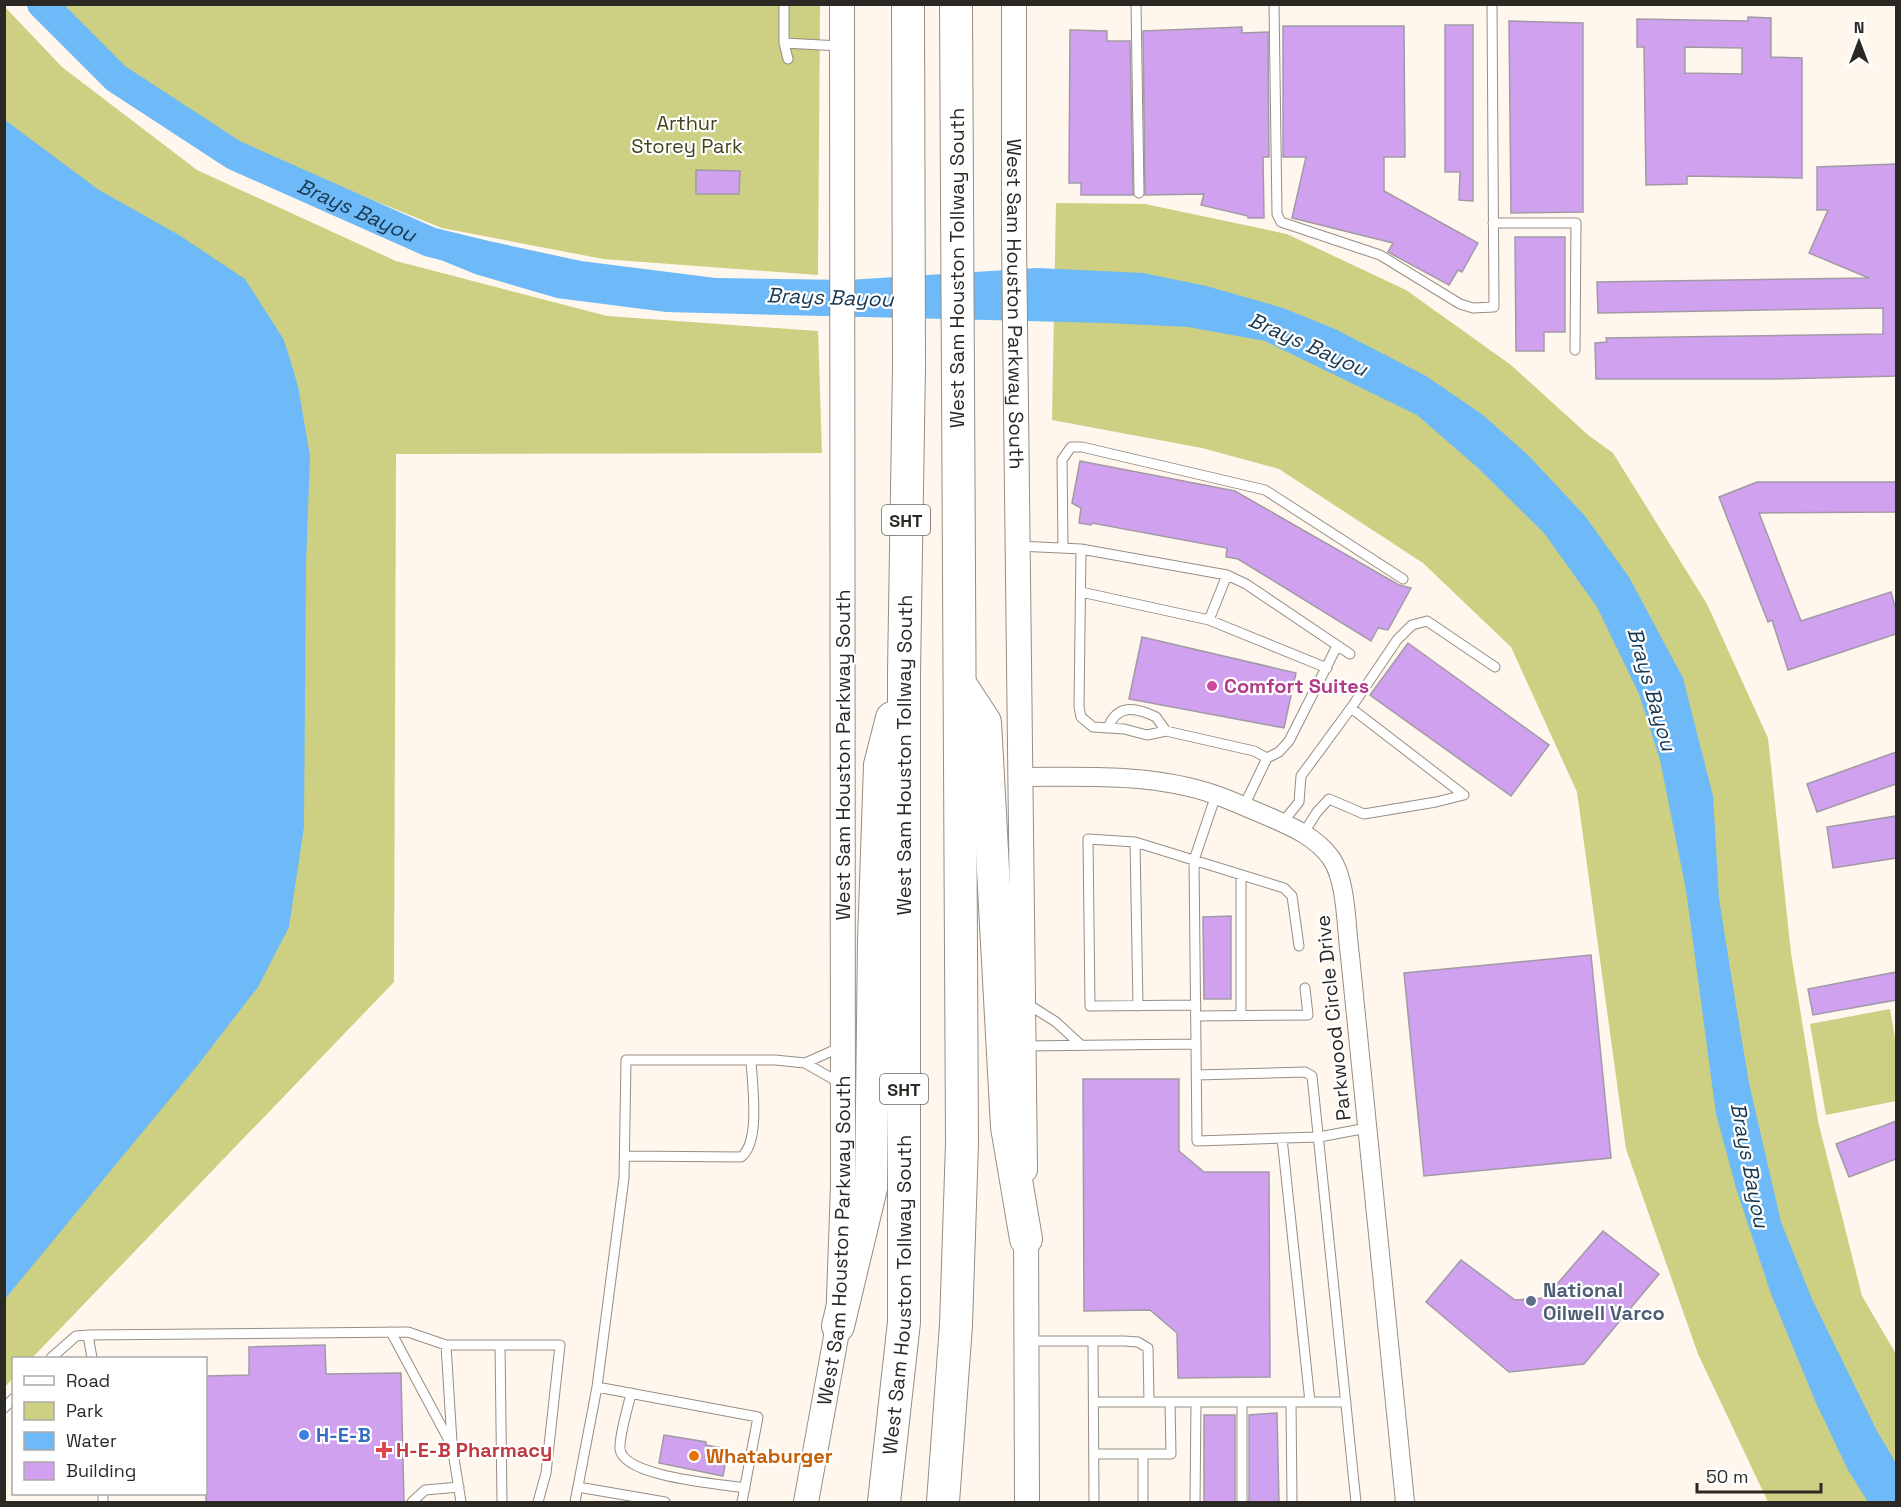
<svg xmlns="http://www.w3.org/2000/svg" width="1901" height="1507" font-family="'Space Grotesk',sans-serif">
  <rect width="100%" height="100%" fill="#fff6ed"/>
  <path fill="#cdcf82" d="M59,5H820L818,275L603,259L442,228L251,151L122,72Z
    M5,7L62,67L197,170L396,261L607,316L818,331L822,453L396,454L394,982L32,1358H14L13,1378L5,1387Z
    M1056,203L1145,204L1287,234L1406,290L1511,365L1588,435L1613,453L1707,604L1768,738L1791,953L1818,1121L1862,1296L1896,1354V1502H1768L1698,1354L1626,1149L1577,792L1511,647L1423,563L1279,469L1202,448L1052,420Z
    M1890,1009L1896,1044V1101L1826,1115L1810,1024Z"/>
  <path fill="#6eb9f7" d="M5,120L99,190L179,235L245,279L284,340L298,386L310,456L306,565L304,827L289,927L258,987L197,1066L5,1299Z
    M443,231L581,261L716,278L848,280L1037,268L1143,273L1206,286L1283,308L1335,329L1426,376L1483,415L1529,456L1585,516L1629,577L1683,678L1713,796L1719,899L1736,1005L1749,1083L1781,1222L1812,1299L1877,1431L1896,1463V1502H1868L1848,1470L1816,1403L1771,1294L1736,1188L1716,1114L1686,890L1660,760L1639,694L1597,607L1544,533L1477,467L1417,415L1265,341L1188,327L1106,323L666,312L557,298L475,274L436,258Z"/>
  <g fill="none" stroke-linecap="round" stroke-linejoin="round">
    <path stroke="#6eb9f7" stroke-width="30" id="s1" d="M42,4L116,78L234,155L430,242L479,254"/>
  </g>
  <path fill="#d0a1ee" stroke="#a19aa6" stroke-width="1.5" fill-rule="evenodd" d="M1748,17L1771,18V57L1802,58V178L1687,176V184L1646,185L1644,47H1637V19L1748,21ZM1685,47L1742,48V74L1685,73Z
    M1509,21L1583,23V212L1511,213Z
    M1445,25H1473V201L1459,200L1460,172H1445Z
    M1283,26H1404L1405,157H1384V191L1478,243L1462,272L1458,270L1449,285L1388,252L1393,243L1292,218L1306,157H1283Z
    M1242,27V33L1268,32L1269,157H1263L1264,218H1248V216L1201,205L1204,194L1145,195L1143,31Z
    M1070,30L1107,31V41H1130L1133,195H1081V183H1069Z
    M1896,164V376L1773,379H1596L1595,343L1607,342L1606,338L1883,334V308L1598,313L1597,282L1869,278L1809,253L1828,210H1817V167Z
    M696,170L740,171L739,194H696Z
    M1515,237H1565V332H1544V351H1516Z
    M1080,461L1235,491L1399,585L1411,588L1388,630L1378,628L1371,641L1238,559L1226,557L1227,548L1092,523L1091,525L1079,523L1081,508L1072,503Z
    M1757,482H1896V512L1759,513L1801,621L1891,592L1896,610V634L1788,670L1772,620L1768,622L1719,497Z
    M1142,637L1296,673L1284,728L1129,699Z
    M1408,643L1549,745L1511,796L1370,695Z
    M1896,752V784L1817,812L1807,784Z
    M1896,816V858L1833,868L1827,827Z
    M1231,916V999H1204L1203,917Z
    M1591,955L1611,1158L1424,1176L1404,973Z
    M1896,972V1000L1813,1015L1808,989Z
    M1083,1079H1179V1151L1204,1172H1269L1270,1377L1178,1378L1177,1333L1150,1310L1084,1311Z
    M1896,1121V1159L1849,1177L1836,1144Z
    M1603,1231L1659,1274L1584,1364L1509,1372L1426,1302L1461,1260L1515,1300L1545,1298Z
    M325,1345L326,1374L401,1373L404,1503H206V1376L249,1375V1347Z
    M1277,1413L1279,1503H1249V1415Z
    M1204,1415H1235V1503H1204Z
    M664,1435L706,1442V1445L728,1449L723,1476L659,1463Z"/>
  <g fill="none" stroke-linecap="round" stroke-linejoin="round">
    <g stroke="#978d83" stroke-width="11">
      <path id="lane" d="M784,4V43L840,46
        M1136,4L1139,193
        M1274,4L1277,214L1281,222L1380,255L1460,304L1473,308L1494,307L1492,4
        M784,43L788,59
        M1493,223H1576L1575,350
        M1018,546L1081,549L1227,575L1246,584L1350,654
        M1063,547L1062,460L1071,447H1082L1265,490L1403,579
        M1081,549L1079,707L1081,717L1093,727L1124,729L1147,735L1166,731L1254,751L1267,758
        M1081,592L1209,620L1327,668
        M1209,620L1227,575
        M1351,708L1397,640L1412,625L1427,621L1495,667
        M1108,728C1117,704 1135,707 1156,717L1166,731
        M1216,795L1194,860L1197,1141L1319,1137L1367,1128
        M1244,806L1267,758L1279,752L1289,741L1337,646
        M1282,823L1299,802L1301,776L1351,708L1464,795L1436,802L1364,814L1329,799L1317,812L1303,834
        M1135,842L1138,1006
        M1241,875V1016
        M1026,1003L1056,1022L1081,1045
        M1196,1005L1090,1006L1088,839L1135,842L1284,888L1292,896L1299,946
        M1196,1016L1308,1015L1305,988
        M1024,1046L1196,1044
        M805,1063L841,1047
        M1196,1075L1305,1072L1312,1076L1356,1502
        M1282,1138L1310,1402
        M625,1156L741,1157C761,1142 752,1084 751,1060
        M391,1332L452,1446L461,1502
        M88,1335L92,1358
        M1028,1341H1124L1138,1342L1148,1348L1149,1402H1094
        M1093,1341L1094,1502
        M446,1345L452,1442
        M500,1345L502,1502
        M51,1358L76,1336L88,1335L408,1332L446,1345H560L546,1473L538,1502
        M597,1387L758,1417L742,1502
        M631,1393C628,1408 619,1435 620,1449C623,1477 721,1484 745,1488
        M1149,1402H1346
        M1242,1402V1502
        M1291,1402L1292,1502
        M4,1408L14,1398
        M1094,1454H1171L1170,1402
        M1143,1454V1502
        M578,1487L665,1502
        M103,1494V1502
        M412,1502L425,1490L459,1487
        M575,1502L597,1387L624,1178L626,1060H775L805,1063L840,1083
        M1195,1502L1196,1402"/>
    </g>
    <g stroke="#978d83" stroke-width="20">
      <path id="street" d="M1021,777C1085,777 1154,773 1216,795C1233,801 1250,809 1267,816C1290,826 1315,836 1331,858C1347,881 1346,928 1350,956L1405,1502"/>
    </g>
    <g stroke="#978d83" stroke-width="26">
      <g id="secondary">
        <path id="s2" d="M1014,4V238L1025,1170"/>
        <path d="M1026,1223L1027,1502"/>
        <path id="s3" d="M806,1502L838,1326L843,1185L842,4"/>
      </g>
    </g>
    <g stroke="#978d83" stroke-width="34">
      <g id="highway">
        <path d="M960,684L985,722L1007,1127L1026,1239"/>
        <path d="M838,1326L871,1188L874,940L880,765L892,718"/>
        <path id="s4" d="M884,1502L904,1322V673L909,367L908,4"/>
        <path d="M943,1502L956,1325L962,1143L956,4"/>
      </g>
    </g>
    <use href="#lane" stroke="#fff" stroke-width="9"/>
    <use href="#street" stroke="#fff" stroke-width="18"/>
    <use href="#secondary" stroke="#fff" stroke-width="24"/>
    <use href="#highway" stroke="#fff" stroke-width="32"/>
  </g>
  <circle fill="#d1479c" stroke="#fff" stroke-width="2" cx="1212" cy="686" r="6"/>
  <circle fill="#5c6f8a" stroke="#fff" stroke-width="2" cx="1531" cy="1301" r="6"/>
  <circle fill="#3f7fe0" stroke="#fff" stroke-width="2" cx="304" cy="1435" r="6"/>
  <path fill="#e0444e" stroke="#fff" stroke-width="2" d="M381 1441h6v6h6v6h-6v6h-6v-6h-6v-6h6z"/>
  <circle fill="#e8710a" stroke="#fff" stroke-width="2" cx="694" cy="1456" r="6"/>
  <g text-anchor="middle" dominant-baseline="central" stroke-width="4.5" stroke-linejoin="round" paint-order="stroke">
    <g fill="#fff" stroke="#6b6866" stroke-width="1.5">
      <rect x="882" y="505" width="48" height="30" rx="4.5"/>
      <rect x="880" y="1074" width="48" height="30" rx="4.5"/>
    </g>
    <g font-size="18" font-weight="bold" fill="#2c2824">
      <text x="906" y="520">SHT</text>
      <text x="904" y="1089">SHT</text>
    </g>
    <g font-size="20" fill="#43441d" stroke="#fff">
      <text x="687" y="123">Arthur<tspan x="687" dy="23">Storey Park</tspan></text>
    </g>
    <g font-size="20" fill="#2c2824" stroke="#fff">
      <text transform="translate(957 268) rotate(-90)">West Sam Houston Tollway South</text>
      <text stroke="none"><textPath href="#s2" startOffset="300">West Sam Houston Parkway South</textPath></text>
      <text stroke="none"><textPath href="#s4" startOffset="748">West Sam Houston Tollway South</textPath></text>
      <text transform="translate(843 755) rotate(-90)">West Sam Houston Parkway South</text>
      <text transform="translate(1333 1018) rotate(-96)">Parkwood Circle Drive</text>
      <text stroke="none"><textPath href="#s3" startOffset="264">West Sam Houston Parkway South</textPath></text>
      <text stroke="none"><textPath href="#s4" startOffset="208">West Sam Houston Tollway South</textPath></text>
    </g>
    <g font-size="20" font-weight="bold" fill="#b23c85" stroke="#fff" text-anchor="start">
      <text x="1224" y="686">Comfort Suites</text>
    </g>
    <g font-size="20" font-weight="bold" fill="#4e5e75" stroke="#fff" text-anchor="start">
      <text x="1543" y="1290">National<tspan x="1543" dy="23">Oilwell Varco</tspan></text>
    </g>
    <g font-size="20" font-weight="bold" fill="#366cbe" stroke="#fff" text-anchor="start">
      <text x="316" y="1435">H-E-B</text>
    </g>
    <g font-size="20" font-weight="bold" fill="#be3a42" stroke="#fff" text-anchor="start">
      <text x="396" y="1450">H-E-B Pharmacy</text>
    </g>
    <g font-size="20" font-weight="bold" fill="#c56008" stroke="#fff" text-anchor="start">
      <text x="706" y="1456">Whataburger</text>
    </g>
    <g font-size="21" font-style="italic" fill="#183851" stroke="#fff">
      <text stroke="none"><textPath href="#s1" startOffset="380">Brays Bayou</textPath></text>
      <text transform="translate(830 297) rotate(2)">Brays Bayou</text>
      <text transform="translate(1308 344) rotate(24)">Brays Bayou</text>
      <text transform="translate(1652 689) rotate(74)">Brays Bayou</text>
      <text transform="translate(1750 1165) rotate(79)">Brays Bayou</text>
    </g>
  </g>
  <rect width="1901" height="1507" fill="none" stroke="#2c2824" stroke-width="12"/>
  <rect x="12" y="1357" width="195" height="138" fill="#ffffff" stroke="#aba9a7" stroke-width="1.5"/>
  <rect x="24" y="1376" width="30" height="9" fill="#ffffff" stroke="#aba9a7" stroke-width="1.5"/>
  <text x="66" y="1387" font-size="18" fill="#2c2824">Road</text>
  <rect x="24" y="1402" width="30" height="18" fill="#cdcf82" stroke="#aba9a7" stroke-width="1.5"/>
  <text x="66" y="1417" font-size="18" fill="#2c2824">Park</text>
  <rect x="24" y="1432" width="30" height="18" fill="#6eb9f7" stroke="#aba9a7" stroke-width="1.5"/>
  <text x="66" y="1447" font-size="18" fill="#2c2824">Water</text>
  <rect x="24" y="1462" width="30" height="18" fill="#d0a1ee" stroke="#aba9a7" stroke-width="1.5"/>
  <text x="66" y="1477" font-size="18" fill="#2c2824">Building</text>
  <g transform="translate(1859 42)" stroke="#ffffff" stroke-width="4.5" paint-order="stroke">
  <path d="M0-4.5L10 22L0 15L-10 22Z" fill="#2c2824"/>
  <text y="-9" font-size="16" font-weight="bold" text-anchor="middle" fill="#2c2824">N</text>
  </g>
  <path d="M1697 1483v9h124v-9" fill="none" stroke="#2c2824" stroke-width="3"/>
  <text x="1706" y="1483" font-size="18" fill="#2c2824" stroke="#ffffff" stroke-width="4.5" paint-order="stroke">50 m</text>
</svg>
